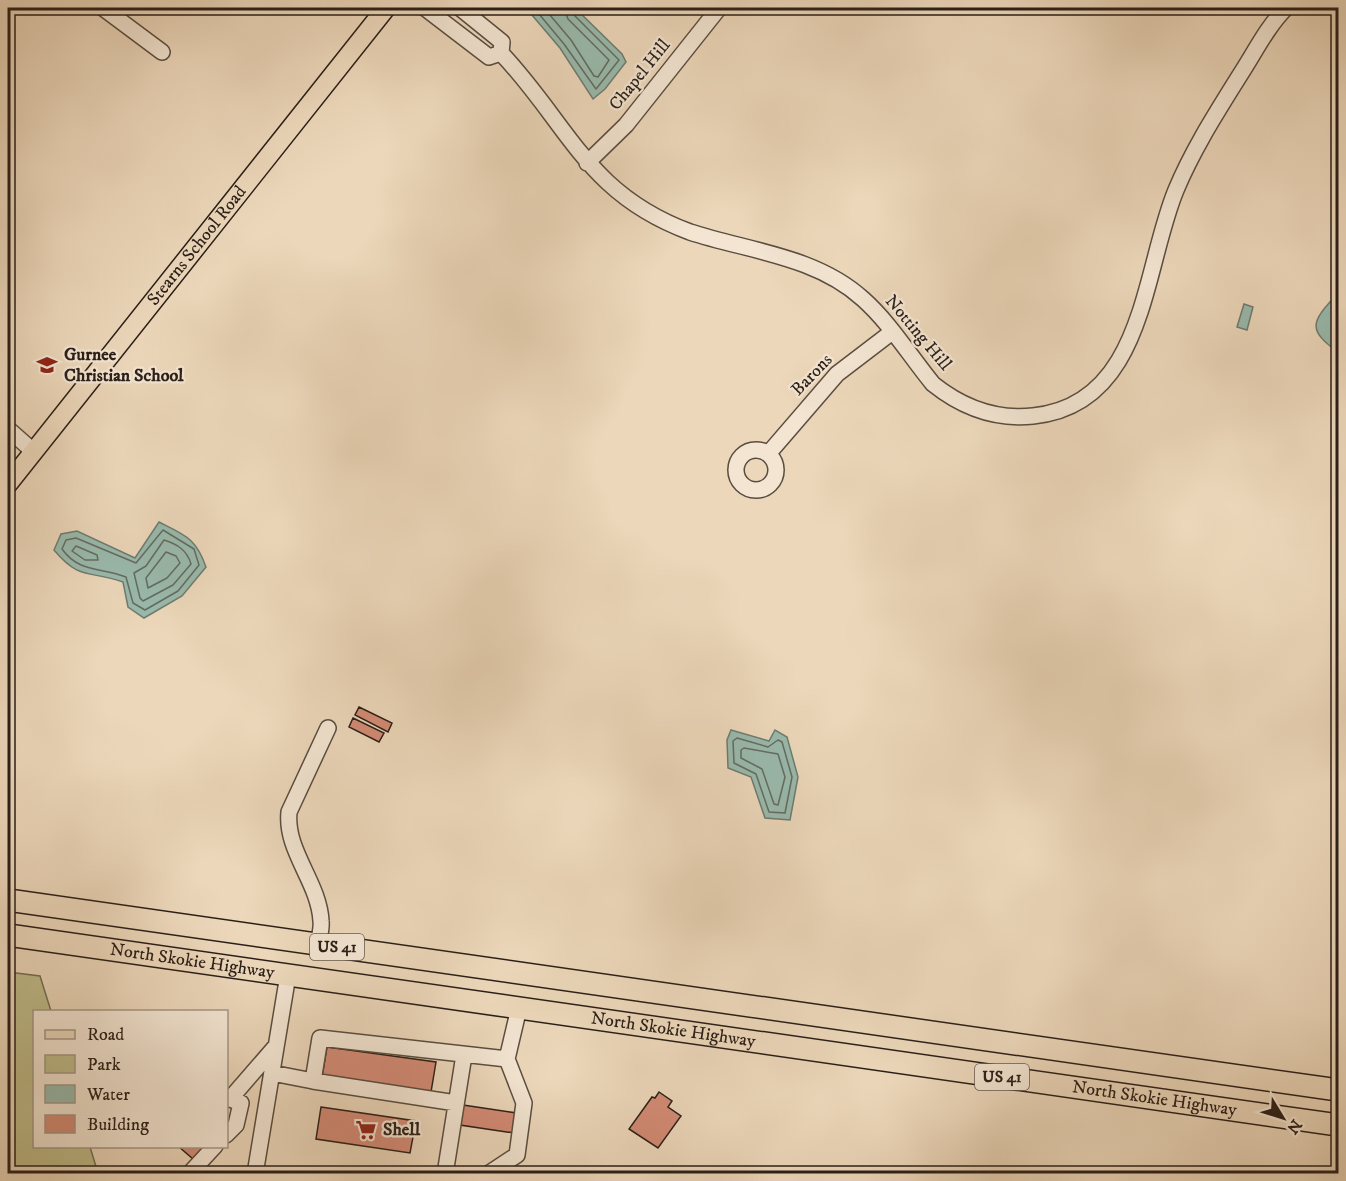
<svg xmlns="http://www.w3.org/2000/svg" width="1346" height="1181" font-family="'IM FELL DW Pica',serif">
  <rect width="100%" height="100%" fill="#ecd7ba"/>
  <filter id="stains"><feTurbulence type="fractalNoise" baseFrequency=".00333" numOctaves="4"/><feColorMatrix values="0 0 0 0 .2 0 0 0 0 .09 0 0 0 0 .02 0 0 0 .5 -.17"/></filter>
  <radialGradient id="worn" r=".72"><stop offset=".6" stop-color="#630" stop-opacity="0"/><stop offset="1" stop-color="#630" stop-opacity=".3"/></radialGradient>
  <path fill="#bfbc8a" stroke="#746e51" stroke-width="1.5" d="M8,972L40,976L51,1011L34,1012V1146L90,1147L98,1173H8Z"/>
  <path fill="#99baad" stroke="#6d7c71" stroke-width="1.5" d="M526,8H575L622,54L626,62L605,89L593,99L560,48Z
    M1338,293V352C1304,328 1314,320 1338,293Z
    M1244,304L1253,307L1247,330L1237,327Z
    M159,522C185,535 196,538 206,567L182,596L144,618L128,607L123,582C89,570 80,581 54,550L61,534L77,531L135,558Z
    M731,730L769,741L775,730L787,737L798,777L790,820L765,818L751,777L728,768L727,740Z"/>
  <g fill="none" stroke-linecap="round" stroke-linejoin="round">
    <path stroke="#626c62" stroke-width="1.5" d="M534,8L564,44L596,89L619,60L573,14L572,8
      M544,8L571,40L594,76L598,77L609,60L568,19L564,8
      M163,530L194,549L199,565L178,591L145,610L133,603L126,577C101,567 79,573 62,549L66,540L76,538L136,563Z
      M164,540C177,544 187,550 191,564L173,585L143,601L140,598L134,573L146,566Z
      M76,546L97,555L98,560H85L72,551Z
      M166,552L176,556L180,563L167,578L148,588L146,578Z
      M737,738L768,747L778,740L782,742L792,777L785,813L769,812L756,774L734,763L733,741Z
      M744,748L778,754L785,777L778,805L774,804L762,769L741,758V750Z"/>
  </g>
  <path fill="#d48b76" stroke="#2a1f18" stroke-width="1.5" d="M359,707L392,723L388,732L355,715Z
    M353,718L384,733L379,742L349,727Z
    M327,1047L436,1062L431,1092L322,1077Z
    M659,1092L672,1101L668,1107L681,1116L658,1148L629,1129L652,1097L655,1098Z
    M463,1105L517,1113L514,1133L460,1125Z
    M321,1107L416,1121L410,1153L316,1139Z
    M178,1146H205L193,1159Z"/>
  <g fill="none" stroke-linecap="round" stroke-linejoin="round">
    <g stroke="#5a4d40" stroke-width="18">
      <path id="minor" d="M103,8L162,52
        M425,8L489,57L501,53
        M460,8L502,42L501,53C569,125 587,194 690,232C748,251 816,256 863,299C890,323 910,356 933,384C963,408 995,420 1033,416C1145,405 1143,269 1176,190C1193,149 1217,112 1240,75C1255,52 1267,27 1286,8
        M587,163L626,125L719,8
        M8,429L33,451
        M736 470a20 20 0 1 1 40 0a20 20 0 1 1-40 0Z
        M768,454L837,374L892,332
        M318,945C319,937 322,929 321,921C319,882 285,851 289,812L328,728
        M272,1073L313,1081L320,1038L507,1059L519,1008
        M313,1081L456,1103
        M226,1135L236,1125L241,1103L230,1099L276,1046
        M189,1174L215,1146
        M255,1174L288,975
        M445,1174L464,1055
        M488,1174L517,1155L524,1103L507,1059"/>
    </g>
    <g stroke="#2a1f18" stroke-width="21">
      <g id="major">
        <path id="s1" d="M8,484L386,8"/>
      </g>
    </g>
    <g stroke="#2a1f18" stroke-width="24">
      <g id="highway">
        <path d="M8,900L1338,1090"/>
        <path id="s2" d="M8,935L1338,1125"/>
      </g>
    </g>
    <use href="#minor" stroke="#f3e5d2" stroke-width="15"/>
    <use href="#major" stroke="#ecd7ba" stroke-width="18"/>
    <use href="#highway" stroke="#ecd7ba" stroke-width="21"/>
  </g>
  <defs>
    <g id="school-bare" transform="scale(1.62)"><path d="M0-5L7-2L0 1L-7-2ZM-4 1L0 2.5L4 1V4Q0 6-4 4Z" fill="#8f2418" stroke="#f3e5d2" stroke-width="2.5" paint-order="stroke"/></g>
    <g id="supermarket-bare" transform="scale(1.62)"><path d="M-6-5.5h2.5l.6 2H6L4.5 2H-2.5L-4.4-4H-6ZM-1.5 3.2a1.3 1.3 0 1 0 .1 0ZM3 3.2a1.3 1.3 0 1 0 .1 0Z" fill="#8f2418" stroke="#f3e5d2" stroke-width="2.5" paint-order="stroke"/></g>
  </defs>
  <g fill-rule="evenodd">
    <use href="#school-bare" x="47" y="365"/>
    <use href="#supermarket-bare" x="366" y="1130"/>
  </g>
  <g text-anchor="middle" dominant-baseline="central" stroke-width="4.5" stroke-linejoin="round" paint-order="stroke">
    <g fill="#f3e5d2" stroke="#665a50" stroke-width="1.5">
      <rect x="310" y="934" width="54" height="26" rx="4.5"/>
      <rect x="975" y="1064" width="54" height="26" rx="4.5"/>
    </g>
    <g font-size="16" font-weight="bold" fill="#2a1f18">
      <text x="337" y="947">US 41</text>
      <text x="1002" y="1077">US 41</text>
    </g>
    <g font-size="18" fill="#2a1f18" stroke="#f3e5d2">
      <text transform="translate(640 75) rotate(-51)">Chapel Hill</text>
      <text stroke="none"><textPath href="#s1" startOffset="304">Stearns School Road</textPath></text>
      <text transform="translate(918 333) rotate(50)">Notting Hill</text>
      <text transform="translate(812 375) rotate(-46)">Barons</text>
      <text stroke="none"><textPath href="#s2" startOffset="186">North Skokie Highway</textPath></text>
      <text stroke="none"><textPath href="#s2" startOffset="672">North Skokie Highway</textPath></text>
      <text stroke="none"><textPath href="#s2" startOffset="1158">North Skokie Highway</textPath></text>
    </g>
    <g font-size="18" font-weight="bold" fill="#2a1f18" stroke="#f3e5d2" text-anchor="start">
      <text x="64" y="355">Gurnee<tspan x="64" dy="21">Christian School</tspan></text>
      <text x="383" y="1130">Shell</text>
    </g>
  </g>
  <rect width="1346" height="1181" fill="none" stroke="#ecd7ba" stroke-width="30"/>
  <rect x="9" y="9" width="1328" height="1163" fill="none" stroke="#2a1f18" stroke-width="3"/>
  <rect x="15" y="15" width="1316" height="1151" fill="none" stroke="#2a1f18" stroke-width="1.5"/>
  <rect x="33" y="1010" width="195" height="138" fill="#f3e5d2" stroke="#a39688" stroke-width="1.5"/>
  <rect x="45" y="1030" width="30" height="9" fill="#ecd7ba" stroke="#a39688" stroke-width="1.5"/>
  <text x="87" y="1040" font-size="18" fill="#2a1f18">Road</text>
  <rect x="45" y="1055" width="30" height="18" fill="#bfbc8a" stroke="#a39688" stroke-width="1.5"/>
  <text x="87" y="1070" font-size="18" fill="#2a1f18">Park</text>
  <rect x="45" y="1085" width="30" height="18" fill="#99baad" stroke="#a39688" stroke-width="1.5"/>
  <text x="87" y="1100" font-size="18" fill="#2a1f18">Water</text>
  <rect x="45" y="1115" width="30" height="18" fill="#d48b76" stroke="#a39688" stroke-width="1.5"/>
  <text x="87" y="1130" font-size="18" fill="#2a1f18">Building</text>
  <g transform="translate(1283 1118) rotate(128)" stroke="#f3e5d2" stroke-width="4.5" paint-order="stroke">
  <path d="M0-4.5L10 22L0 15L-10 22Z" fill="#2a1f18"/>
  <text y="-9" font-size="16" font-weight="bold" text-anchor="middle" fill="#2a1f18">N</text>
  </g>
  <rect width="100%" height="100%" filter="url(#stains)"/>
  <rect width="100%" height="100%" fill="url(#worn)"/>
</svg>
